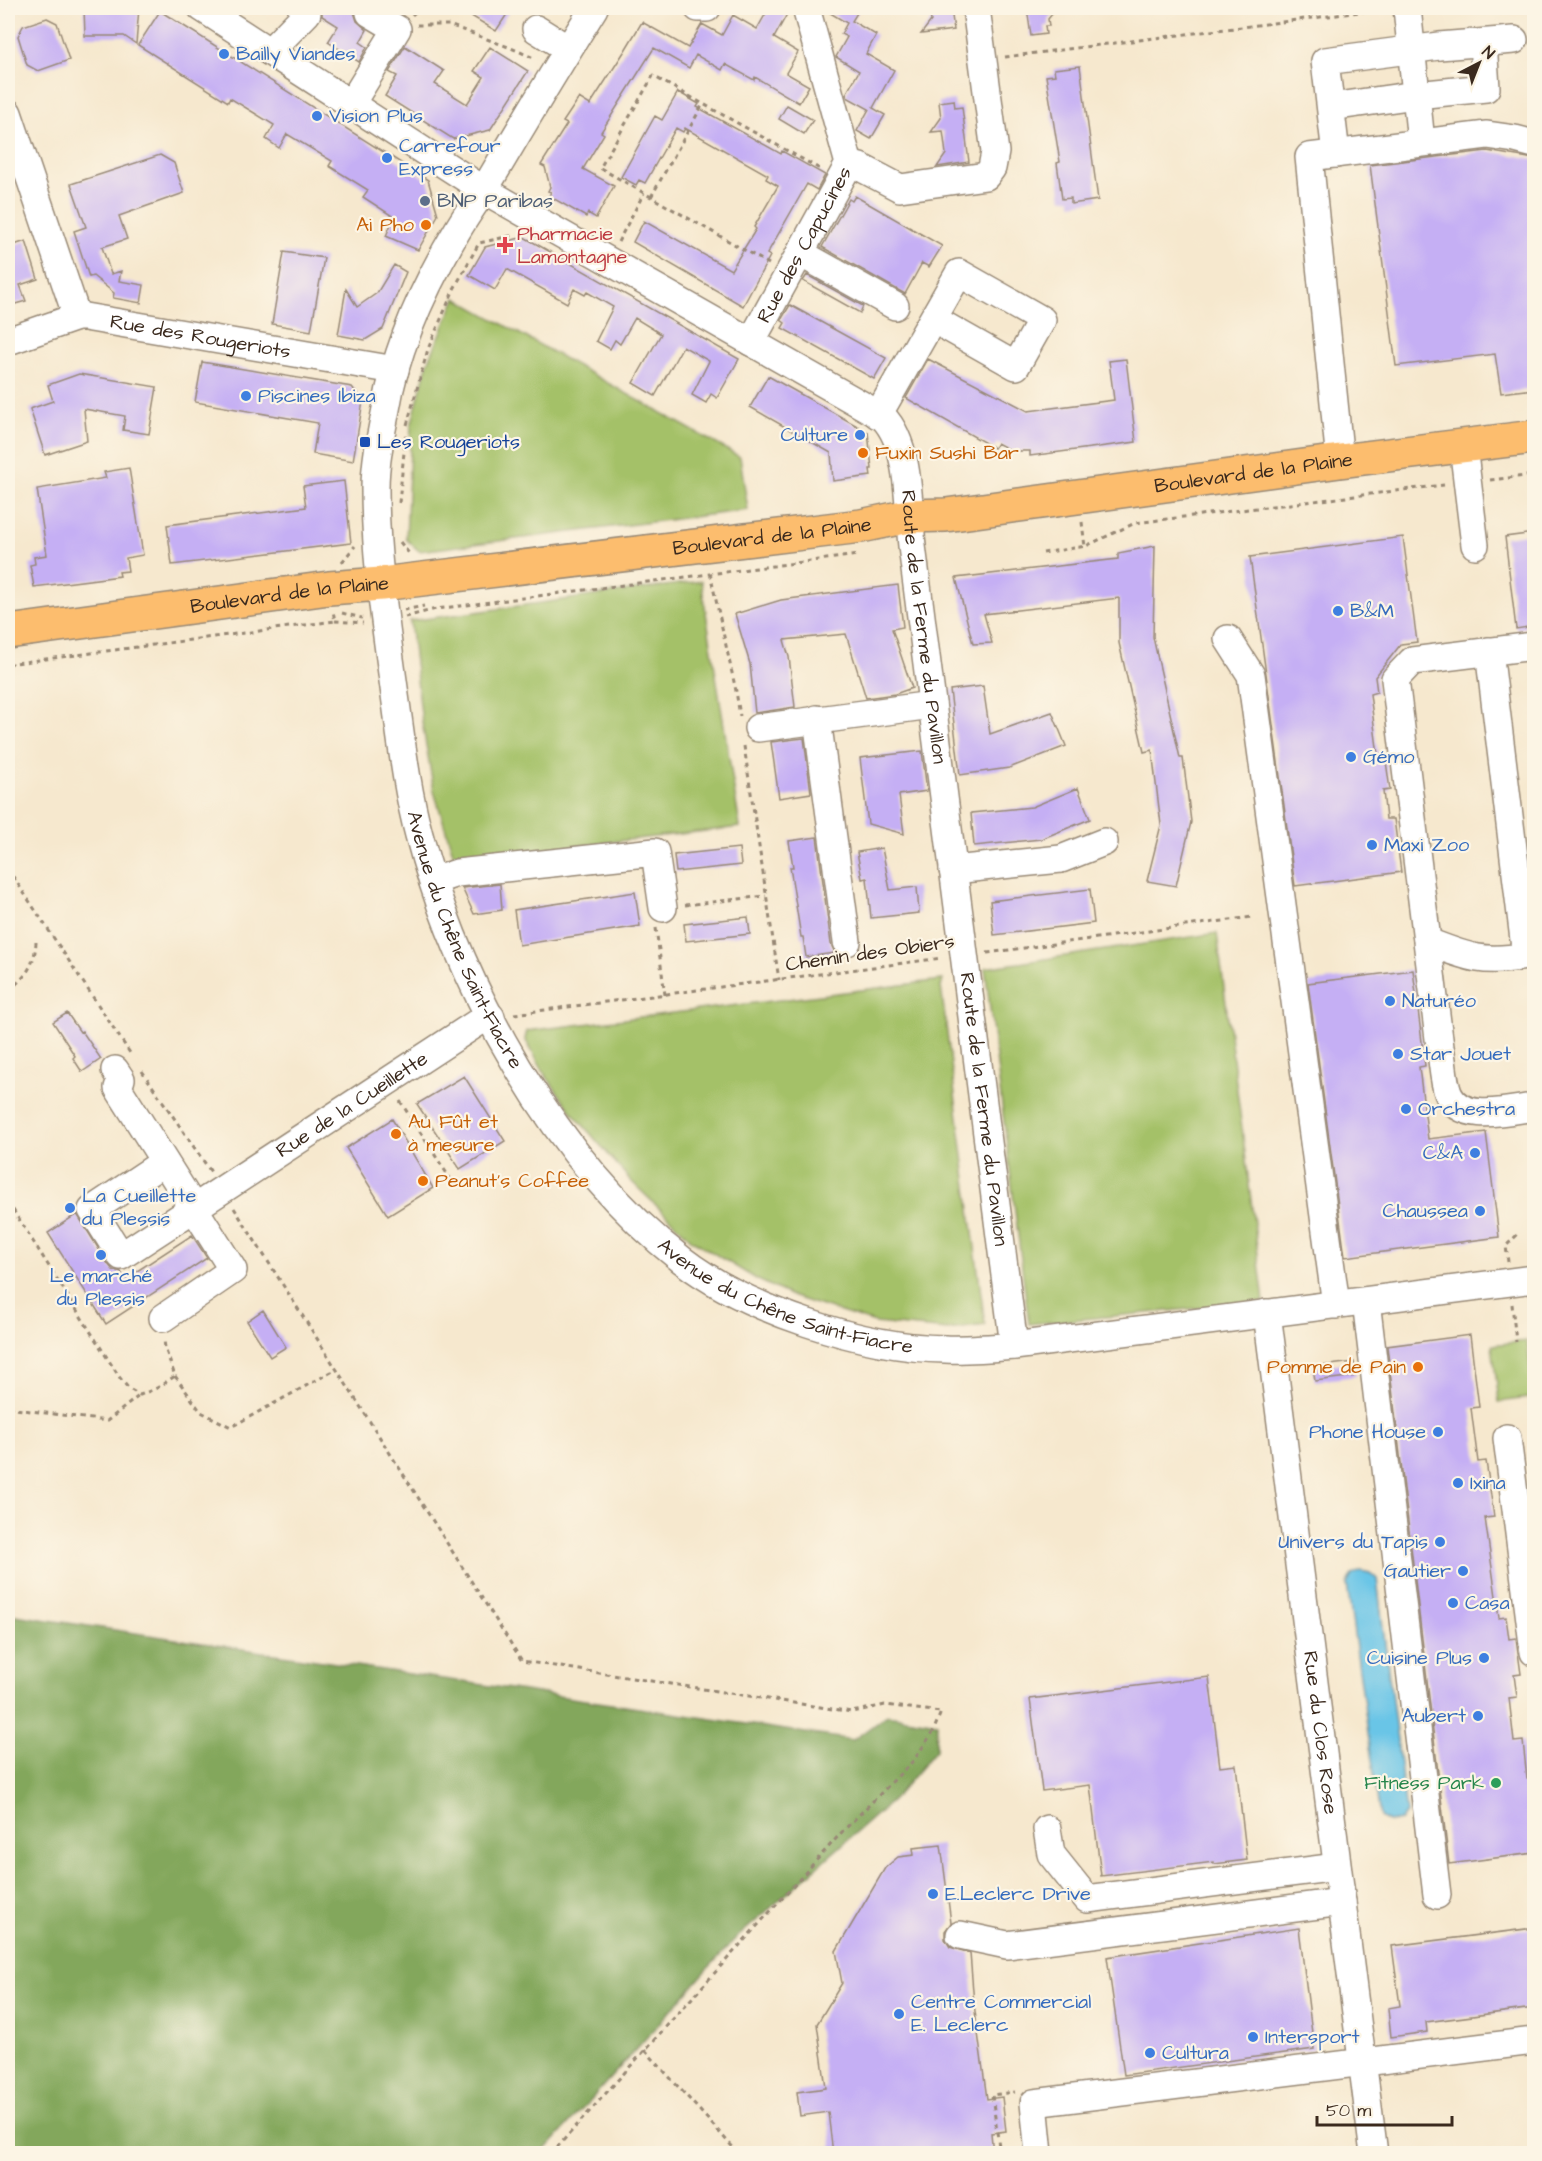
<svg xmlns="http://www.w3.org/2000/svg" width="1542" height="2161" font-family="'Architects Daughter',sans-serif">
  <rect width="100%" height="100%" fill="#fcf5e5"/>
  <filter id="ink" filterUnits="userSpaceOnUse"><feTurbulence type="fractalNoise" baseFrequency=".0167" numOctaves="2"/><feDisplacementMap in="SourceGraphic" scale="12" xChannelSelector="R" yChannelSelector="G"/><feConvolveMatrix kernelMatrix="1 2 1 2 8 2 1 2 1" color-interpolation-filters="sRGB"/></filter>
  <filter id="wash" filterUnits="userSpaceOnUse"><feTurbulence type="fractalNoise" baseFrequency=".008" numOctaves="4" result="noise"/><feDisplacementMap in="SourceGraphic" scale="24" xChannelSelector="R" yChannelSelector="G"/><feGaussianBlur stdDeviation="1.35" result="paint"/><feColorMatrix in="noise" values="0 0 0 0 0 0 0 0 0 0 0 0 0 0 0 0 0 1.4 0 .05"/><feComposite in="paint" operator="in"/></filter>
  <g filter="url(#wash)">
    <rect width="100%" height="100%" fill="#f6e8ce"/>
    <path fill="#a4c168" stroke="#707643" stroke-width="1.5" d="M456,298L740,457L748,510L419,551L406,539L411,426L427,365Z
      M701,581L740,827L455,860L434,791L422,722L410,621Z
      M1217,933L1264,1302L1029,1324L985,968Z
      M943,980L941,987L985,1325L948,1330L875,1323L794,1297L756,1279L692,1240L630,1180L572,1112L546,1076L525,1039L527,1031Z
      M1527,1341L1534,1397L1499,1402L1492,1345Z"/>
    <path fill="#83a75c" stroke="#5f683d" stroke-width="1.5" d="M8,1614L853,1740L887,1715L937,1723L936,1750L893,1800L733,1941L543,2153H8Z"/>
    <path fill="#69c5e7" stroke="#527882" stroke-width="1.5" d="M1361,1571L1370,1573L1377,1579L1406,1813L1401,1820L1388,1822L1380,1817L1347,1584L1352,1575Z"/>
    <g id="blocks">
      <path fill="#c5aff4" d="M84,8H139L136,44L124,36H85Z
        M322,8H347L354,12L357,21L367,30L360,42L367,47L359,62L328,42L338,26L322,16Z
        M458,8H511L496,31Z
        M769,8H775L787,14L774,38L798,52L786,73L809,86L799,103L755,77L754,80L725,64L722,70L696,55L689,68L654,48L601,132L604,134L583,169L614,186L596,218L588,213L586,217L549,196L551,192L548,191L550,187L545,167L541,165L567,124L563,122L579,98L590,105L624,52L642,22L688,48L702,24L722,35L733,15L757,29Z
        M822,8H860L852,21L876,35L866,54L894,70L873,108L885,115L871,139L857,131L869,109L847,97L846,94L859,71L836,57L847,37L841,34L847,23Z
        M929,8L951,9L954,30L921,34L931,21Z
        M1027,8H1057L1048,19L1049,26H1045L1046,34L1031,36Z
        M160,11L428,180L438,215L418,250L386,236L394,217L363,197L368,190L329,166L332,161L287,134L279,148L266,139L274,125L230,98L228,102L138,45Z
        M47,18L57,23L69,60L38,71L27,65L18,36L23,26Z
        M405,46L444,71L435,84L467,104L484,77L474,71L490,47L528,71L490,130L453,139L385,96L397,76L389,72Z
        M1080,66L1098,200L1071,204V198L1062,199L1057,163L1060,162L1046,76L1055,75L1054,69Z
        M678,92L699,104L697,107L781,154L782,151L825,175L817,190L807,184L767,254L770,256L743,306L633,242L644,221L731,270L756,229L754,227L778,186L766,179L768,175L685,128L683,132L676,128L645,183L639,180L636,185L621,177L655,116L662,120Z
        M954,100L955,108L962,107L969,162L937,167L946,154L943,131L931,132L941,118L939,102Z
        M787,105L813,120L804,134L779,119Z
        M1487,151L1534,159V389L1501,393L1495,354L1396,366L1370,165Z
        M160,155L174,163L184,193L119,216L127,239L102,247L111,274L121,271L119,281L144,285L141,303L113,298L114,293L93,276L89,277L74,231L86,227L71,184Z
        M855,196L942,246L929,267L922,263L905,294L822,247L849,199L852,201Z
        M524,237L739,359L717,398L711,394L706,403L692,395L709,361L683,346L655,396L633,383L661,334L635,318L620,344L615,340L610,349L596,341L613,307L587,292L585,295L574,289L567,303L507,269L495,290L469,275L485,247Z
        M26,241L38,279L20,285L26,301L8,306V247Z
        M284,252L324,258L311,331L272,324Z
        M394,265L406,272L383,329L365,340L338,335L346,289L357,307L377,293Z
        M807,275L863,306L860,313L803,281Z
        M790,305L886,358L874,379L782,328L785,323L781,320Z
        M928,359L1028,411L1114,400L1109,361L1126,359L1136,442L1030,456V451H1012L997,443L994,448L906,398Z
        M202,362L352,387L363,401L353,461L313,454L318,423L195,402Z
        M79,374L157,387L149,434L123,430L125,416L84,409L87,441L45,455L30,409L53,401L48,385Z
        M768,376L868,432L872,469H870L871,476L833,481L831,453L750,407Z
        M129,468L143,555L126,558L128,571L119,572L120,576L34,587L30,565L35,564L34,557L47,555L37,489L106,478L104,472Z
        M344,481L351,543L172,565L167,525L306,507L303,486Z
        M1534,533V626L1516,629L1505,537Z
        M1403,537L1417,642L1401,644L1375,677L1377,692L1370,694L1378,755L1385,754L1390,790L1383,791L1386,819H1394L1401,872L1295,886L1250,557Z
        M1155,546L1153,637L1180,758H1183L1191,822L1176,886L1147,881L1161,825L1152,750L1144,752L1119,643V598L984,614L992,643L973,644L956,578L1118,559V553Z
        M898,585L903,627L892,629L912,688L895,694L866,698L846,634L784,640L789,657L795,707L755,713L750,664L735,614L781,600Z
        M983,686L990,734L1052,712L1066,746L1009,768L960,775L950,690Z
        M804,738L811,793L779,798L771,742Z
        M922,751L927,791L899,795L904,834L868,824L860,758Z
        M1078,788L1090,819L1041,839L974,846L971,813L1032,807Z
        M817,837L831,944L835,953L806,957L803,937H801L790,867H793L789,841Z
        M739,848L741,865L676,872L674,855Z
        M882,848L890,890L917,887L919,913L871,918L867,878L862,879L857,852Z
        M500,884L502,910L474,914L462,888Z
        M1090,889L1094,923L994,935L990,901Z
        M635,892L640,926L519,945L514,910Z
        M748,917L750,934L686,941L684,924Z
        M1413,970L1425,1066L1419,1067L1428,1139L1486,1132L1499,1237L1345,1257L1308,983Z
        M67,1013L80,1032L82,1031L101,1059L82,1072L73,1058L75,1056L53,1022Z
        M464,1076L505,1141L460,1169L417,1104Z
        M392,1119L433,1188L388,1216L346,1148Z
        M77,1214L108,1264L113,1270L121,1272L125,1279L192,1235L207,1258L106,1324L48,1233Z
        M263,1310L286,1347L270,1357L247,1321Z
        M1470,1335L1479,1407L1471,1408L1478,1462L1486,1461L1494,1517L1485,1518L1499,1618L1506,1617L1509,1639L1516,1638L1521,1674L1514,1675L1517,1697L1509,1698L1514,1742L1523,1741L1527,1779L1534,1778V1814L1532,1815L1534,1853L1449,1864L1387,1346Z
        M1354,1362L1356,1376L1315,1381L1313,1367Z
        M1209,1677L1220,1767L1236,1765L1247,1860L1214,1864V1862L1101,1876L1090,1785L1042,1791L1030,1699Z
        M941,1845L951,1923L945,1931V1939L950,1947L970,1953L974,2004L987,2099L1002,2097L1006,2131L991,2133L993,2154H833L828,2112L800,2116L797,2092L826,2088L817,2024L842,1983L836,1951L885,1868L898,1857L914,1855L913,1848Z
        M1299,1928L1314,2049L1124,2075L1107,1957Z
        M1534,1928V2008L1426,2022L1427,2032L1391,2037L1388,2008L1400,2006L1392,1946Z"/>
    </g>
  </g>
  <g filter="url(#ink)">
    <use href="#blocks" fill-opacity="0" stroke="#988976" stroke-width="1.5"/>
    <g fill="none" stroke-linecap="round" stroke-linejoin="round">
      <g stroke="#988976" stroke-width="30">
        <g id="minor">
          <path id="s1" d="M202,8L484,190L883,417C911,446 908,508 912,546L1014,1346"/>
          <path id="s2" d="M594,8C559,64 524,122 490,180C479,197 467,214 457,231C425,285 396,347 386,409C381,434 375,462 375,488C375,555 385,622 394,688C401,737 406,787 419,835C459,987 556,1163 682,1260C747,1310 864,1348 945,1349C968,1350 991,1348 1014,1346L1534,1279"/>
          <path d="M698,8H707"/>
          <path d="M1407,8L1421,142"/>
          <path d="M536,29L568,49"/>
          <path d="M270,51L307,13"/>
          <path d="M351,104L397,29L370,13"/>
          <path d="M1331,107L1416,95L1486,88L1483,43"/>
          <path d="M8,113L77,317"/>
          <path d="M1336,154L1325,61L1439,46L1514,40"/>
          <path d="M849,164L860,167L900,188L986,176L992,168L995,152L976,8"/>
          <path d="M800,253L895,306"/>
          <path id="s3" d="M8,341L77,317H85L395,370"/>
          <path id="s4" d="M751,342L849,164L806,8"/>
          <path d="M878,415L959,273L1042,320L1016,366L933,319"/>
          <path d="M1463,446L1475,545"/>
          <path d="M1340,461L1309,157L1487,135L1515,139L1534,144"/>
          <path d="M1228,639L1251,675L1336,1305"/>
          <path d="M1534,646L1412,661L1395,679L1440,1047C1443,1061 1443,1080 1448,1093C1460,1124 1510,1110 1534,1107"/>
          <path d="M817,719L847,942"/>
          <path d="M758,728L932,705"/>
          <path d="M953,870L1061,859L1104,842"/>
          <path d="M433,881L457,873L655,852L663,908"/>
          <path d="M1428,942C1467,957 1483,964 1526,956L1489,651"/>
          <path d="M115,1070L121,1079L118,1088L233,1270L163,1318"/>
          <path id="s5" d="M164,1162L92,1210L121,1256L480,1021L491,1017"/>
          <path d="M1366,1301L1437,1895"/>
          <path id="s6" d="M1267,1313L1374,2154"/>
          <path d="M1507,1438L1534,1652"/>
          <path d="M1047,1829L1051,1854L1087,1899L1337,1867"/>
          <path d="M960,1935L1007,1945L1342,1902"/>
          <path d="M1039,2154L1034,2103L1534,2041"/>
        </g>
      </g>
      <g stroke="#988976" stroke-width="36">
        <g id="major">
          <path id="s7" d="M8,632L329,588L381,584L861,526L909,516L946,515L1340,461L1534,437"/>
        </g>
      </g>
      <path stroke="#988976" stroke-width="3" stroke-dasharray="4.5 4.5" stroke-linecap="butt" d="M412,15L419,8
        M417,25H449L511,48L536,59
        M1005,57L1376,10L1379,8
        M651,197L703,104
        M618,242L644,193
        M769,264L600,168L653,76L820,169
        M407,425L428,349L454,289L479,243L515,235
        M1490,480L1534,475
        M399,503L406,432
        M1082,522L1085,547
        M400,542L411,556
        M1043,553L1086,546L1135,523L1444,485
        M342,562L355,546
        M710,573L736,691L740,716
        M404,610L424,606
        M342,613L362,618
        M405,617L436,609L858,555
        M335,621L363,623
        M8,664L335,621L333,611
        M744,746L779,980
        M8,869L130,1053
        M685,905L766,896
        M656,928L665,995
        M987,953L1252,917
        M8,990C26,978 35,964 36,942
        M514,1014L942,958
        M142,1071L211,1172
        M400,1101L453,1183
        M8,1202L120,1378L129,1389L140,1395L157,1388L175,1376L165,1348L164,1340
        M234,1208L522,1661L852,1712L885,1705L941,1712L933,1732L914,1760L842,1832L551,2154
        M1508,1262L1506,1246L1517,1235
        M1512,1304L1516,1342
        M175,1376L201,1412L231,1427L335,1370
        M8,1408L107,1421L140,1395
        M645,2050L739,2154
        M1000,2154L992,2095L1015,2092"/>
      <use href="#minor" stroke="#fff" stroke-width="27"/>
      <use href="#major" stroke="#fcbd6e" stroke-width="33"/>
    </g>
  </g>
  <g fill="#3f7fe0" stroke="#fcf5e5" stroke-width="2">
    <circle cx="224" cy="54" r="6"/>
    <circle cx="317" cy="116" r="6"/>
    <circle cx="387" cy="158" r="6"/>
    <circle cx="246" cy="396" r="6"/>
    <circle cx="860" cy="435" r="6"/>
    <circle cx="1338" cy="611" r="6"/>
    <circle cx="1351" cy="757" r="6"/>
    <circle cx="1372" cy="845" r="6"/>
    <circle cx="1390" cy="1001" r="6"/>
    <circle cx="1398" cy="1054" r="6"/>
    <circle cx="1406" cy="1109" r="6"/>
    <circle cx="1475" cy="1153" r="6"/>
    <circle cx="70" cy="1208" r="6"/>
    <circle cx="1480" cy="1211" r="6"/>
    <circle cx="101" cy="1255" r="6"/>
    <circle cx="1438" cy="1432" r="6"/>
    <circle cx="1458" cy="1483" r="6"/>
    <circle cx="1440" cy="1542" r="6"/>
    <circle cx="1463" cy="1571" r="6"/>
    <circle cx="1453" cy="1603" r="6"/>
    <circle cx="1484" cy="1658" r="6"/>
    <circle cx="1478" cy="1716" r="6"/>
    <circle cx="933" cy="1894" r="6"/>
    <circle cx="899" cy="2014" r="6"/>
    <circle cx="1253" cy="2037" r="6"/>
    <circle cx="1150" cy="2053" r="6"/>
  </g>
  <circle fill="#5c6f8a" stroke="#fcf5e5" stroke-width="2" cx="425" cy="201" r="6"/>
  <g fill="#e8710a" stroke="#fcf5e5" stroke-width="2">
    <circle cx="426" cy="225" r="6"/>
    <circle cx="863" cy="453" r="6"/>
    <circle cx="396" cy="1134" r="6"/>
    <circle cx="423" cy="1181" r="6"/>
    <circle cx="1418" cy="1367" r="6"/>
  </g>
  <path fill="#e0444e" stroke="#fcf5e5" stroke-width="2" d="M502 236h6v6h6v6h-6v6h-6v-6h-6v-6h6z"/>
  <rect fill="#1a4fb4" stroke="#fcf5e5" stroke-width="2" x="359" y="436" width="12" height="12" rx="3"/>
  <circle fill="#2e9e5b" stroke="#fcf5e5" stroke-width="2" cx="1496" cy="1783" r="6"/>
  <g text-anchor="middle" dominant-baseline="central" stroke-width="4.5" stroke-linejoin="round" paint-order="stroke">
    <g font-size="20" fill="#366cbe" stroke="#fcf5e5" text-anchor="start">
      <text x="236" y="54">Bailly Viandes</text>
      <text x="329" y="116">Vision Plus</text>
      <text x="399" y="146">Carrefour<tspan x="399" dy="23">Express</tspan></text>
      <text x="258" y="396">Piscines Ibiza</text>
      <text x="848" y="435" text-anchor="end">Culture</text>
      <text x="1350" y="611">B&amp;M</text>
      <text x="1363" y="757">Gémo</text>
      <text x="1384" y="845">Maxi Zoo</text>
      <text x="1402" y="1001">Naturéo</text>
      <text x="1410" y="1054">Star Jouet</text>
      <text x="1418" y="1109">Orchestra</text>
      <text x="1463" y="1153" text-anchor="end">C&amp;A</text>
      <text x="82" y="1196">La Cueillette<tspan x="82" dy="23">du Plessis</tspan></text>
      <text x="1468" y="1211" text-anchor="end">Chaussea</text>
      <text x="101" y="1276" text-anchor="middle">Le marché<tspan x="101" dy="23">du Plessis</tspan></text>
      <text x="1426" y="1432" text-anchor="end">Phone House</text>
      <text x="1470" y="1483">Ixina</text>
      <text x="1428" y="1542" text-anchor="end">Univers du Tapis</text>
      <text x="1451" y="1571" text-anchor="end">Gautier</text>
      <text x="1465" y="1603">Casa</text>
      <text x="1472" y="1658" text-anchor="end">Cuisine Plus</text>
      <text x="1466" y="1716" text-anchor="end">Aubert</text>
      <text x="945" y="1894">E.Leclerc Drive</text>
      <text x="911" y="2002">Centre Commercial<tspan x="911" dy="23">E. Leclerc</tspan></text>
      <text x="1265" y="2037">Intersport</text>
      <text x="1162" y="2053">Cultura</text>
    </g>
    <g font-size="20" fill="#4e5e75" stroke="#fcf5e5" text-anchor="start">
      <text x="437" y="201">BNP Paribas</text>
    </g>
    <g font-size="20" fill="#c56008" stroke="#fcf5e5" text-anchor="start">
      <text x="414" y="225" text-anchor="end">Ai Pho</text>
      <text x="875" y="453">Fuxin Sushi Bar</text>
      <text x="408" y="1122">Au Fût et<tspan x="408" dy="23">à mesure</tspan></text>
      <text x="435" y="1181">Peanut's Coffee</text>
      <text x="1406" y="1367" text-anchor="end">Pomme de Pain</text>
    </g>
    <g font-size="20" fill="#be3a42" stroke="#fcf5e5" text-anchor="start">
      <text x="517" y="234">Pharmacie<tspan x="517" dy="23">Lamontagne</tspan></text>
    </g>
    <g font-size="20" fill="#3b2a1e" stroke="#fcf5e5">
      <text stroke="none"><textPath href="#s4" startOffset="111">Rue des Capucines</textPath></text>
      <text stroke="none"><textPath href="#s3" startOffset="198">Rue des Rougeriots</textPath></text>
      <text stroke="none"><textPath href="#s7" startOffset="1256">Boulevard de la Plaine</textPath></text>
      <text stroke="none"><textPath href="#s7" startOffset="770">Boulevard de la Plaine</textPath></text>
      <text stroke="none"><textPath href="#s7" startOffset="284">Boulevard de la Plaine</textPath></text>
      <text stroke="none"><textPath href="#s1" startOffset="1011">Route de la Ferme du Pavillon</textPath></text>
      <text stroke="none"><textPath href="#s2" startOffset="999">Avenue du Chêne Saint-Fiacre</textPath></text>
      <text transform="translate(870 953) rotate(-8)">Chemin des Obiers</text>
      <text stroke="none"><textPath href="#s5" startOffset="417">Rue de la Cueillette</textPath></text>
      <text stroke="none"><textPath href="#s1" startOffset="1497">Route de la Ferme du Pavillon</textPath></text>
      <text stroke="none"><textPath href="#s2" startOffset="1503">Avenue du Chêne Saint-Fiacre</textPath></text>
      <text stroke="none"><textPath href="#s6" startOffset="423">Rue du Clos Rose</textPath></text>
    </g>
    <g font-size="20" fill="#164399" stroke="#fcf5e5" text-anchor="start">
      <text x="377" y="442">Les Rougeriots</text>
    </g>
    <g font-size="20" fill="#27864d" stroke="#fcf5e5" text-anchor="end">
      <text x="1484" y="1783">Fitness Park</text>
    </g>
  </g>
  <rect width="1542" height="2161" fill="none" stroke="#fcf5e5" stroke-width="30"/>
  <g transform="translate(1479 63) rotate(42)" stroke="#fcf5e5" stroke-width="4.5" paint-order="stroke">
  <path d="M0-4.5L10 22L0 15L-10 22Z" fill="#3b2a1e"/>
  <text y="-9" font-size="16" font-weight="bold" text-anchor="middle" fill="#3b2a1e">N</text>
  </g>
  <path d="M1317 2116v9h135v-9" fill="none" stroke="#3b2a1e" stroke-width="3"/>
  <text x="1326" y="2116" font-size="18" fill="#3b2a1e" stroke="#fcf5e5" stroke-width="4.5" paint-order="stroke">50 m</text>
</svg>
